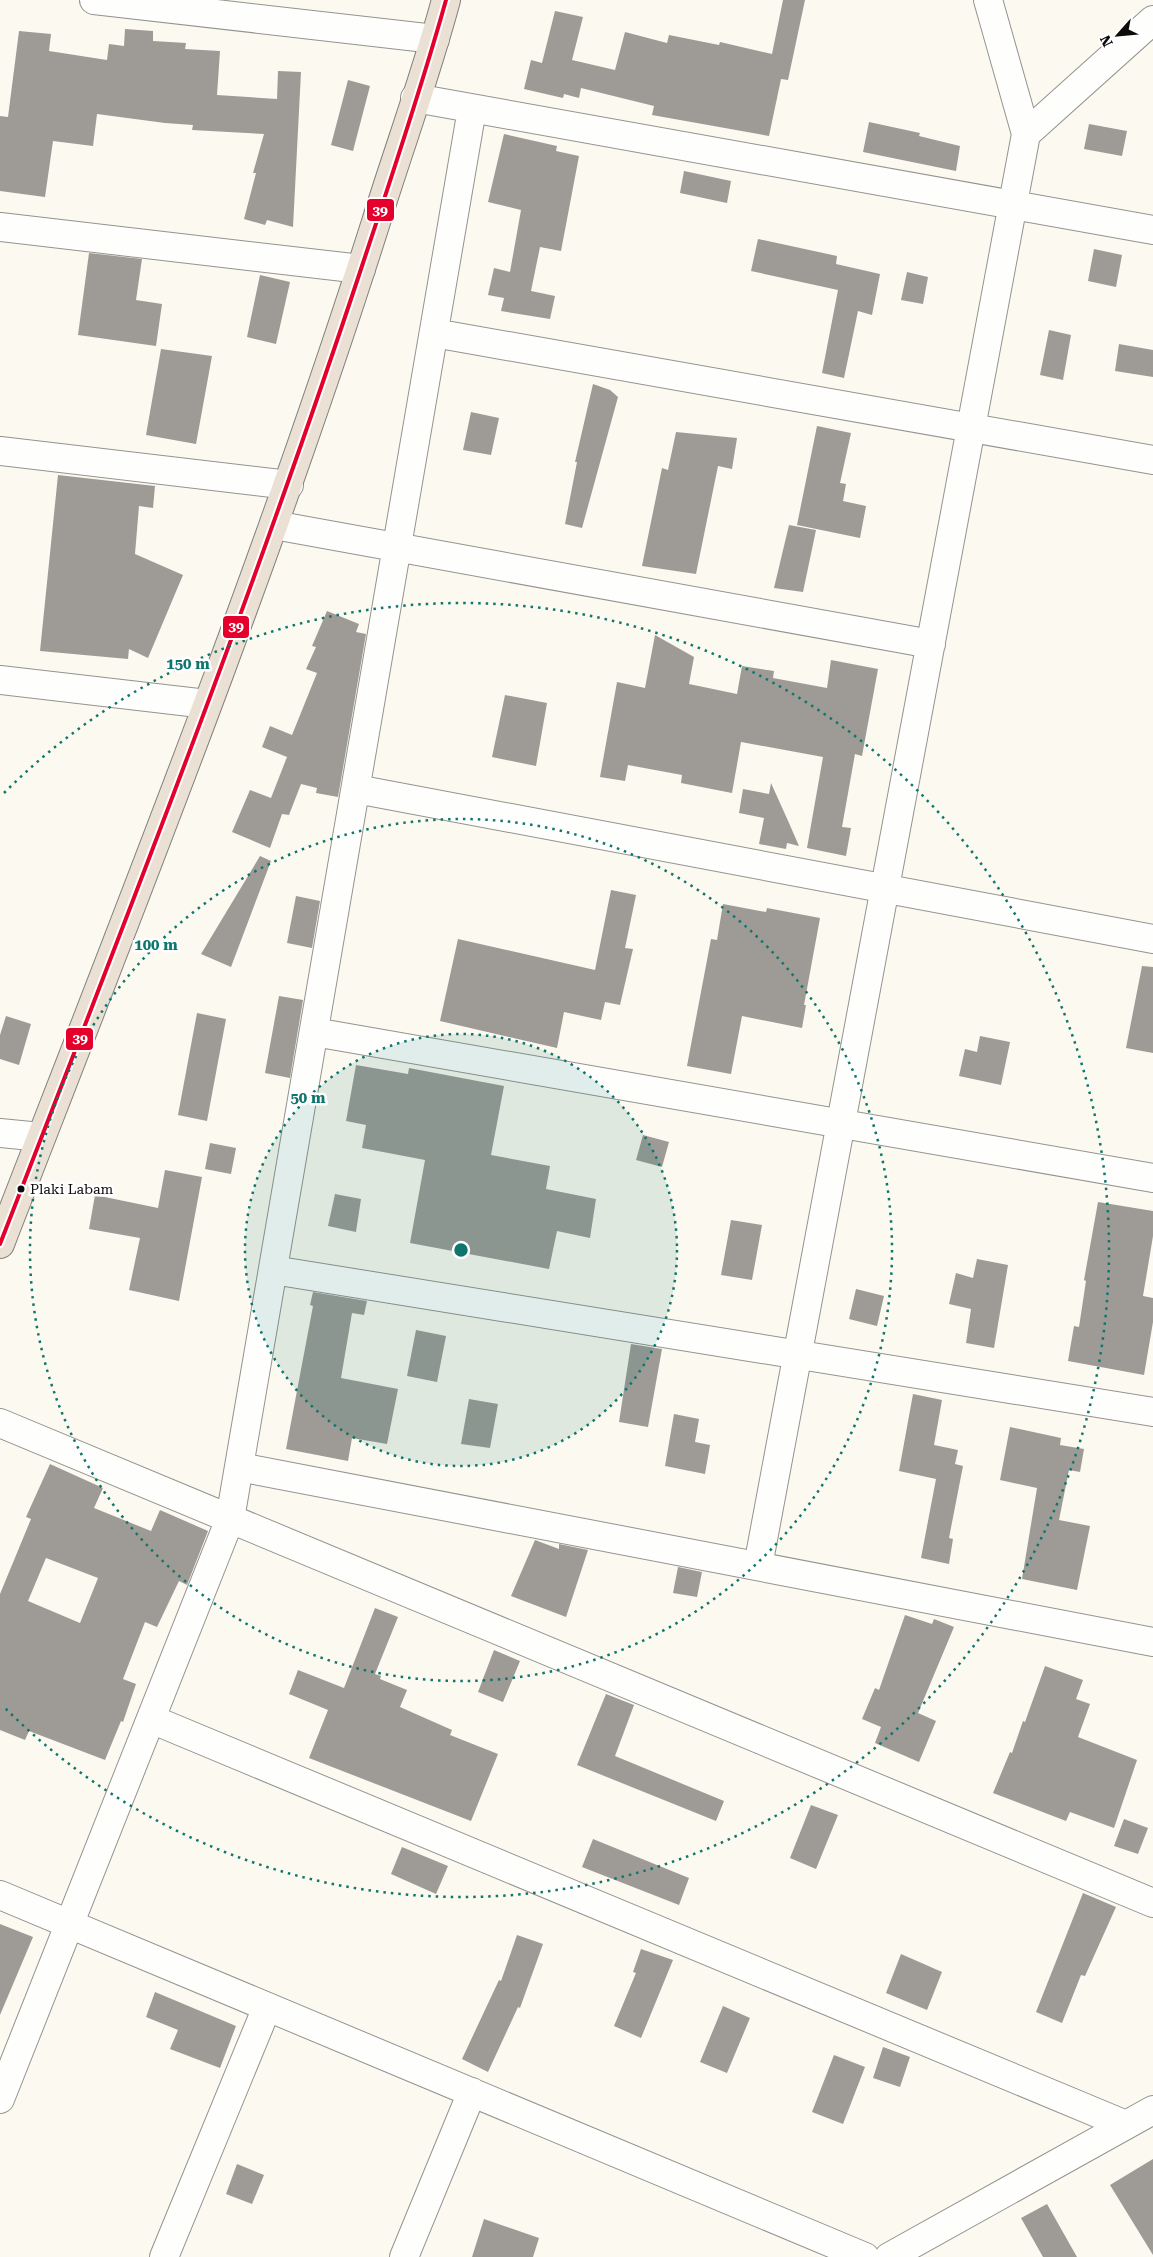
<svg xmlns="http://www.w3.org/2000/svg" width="1153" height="2257" font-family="'Roboto Serif',serif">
  <rect width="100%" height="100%" fill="#fbf9f0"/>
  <path fill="#9e9b96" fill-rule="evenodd" d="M783,0H805L788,80L781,79L769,136L652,115L654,106L581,88L579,98L564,94L563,98L524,89L531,60L542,63L555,11L583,17L572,60L615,70L625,32L667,43L669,35L719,45L720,42L772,54Z
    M125,29L153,31V41L186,43L185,49L220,51L217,95L277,99L278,71L301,72L293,227L267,220L265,225L244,219L256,173H253L264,134L192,130L193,125L165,123L97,114L93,146L53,141L45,197L0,191V116L8,117L19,31L51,34L49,51L107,60L109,44L124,46Z
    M348,80L370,86L353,151L331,145Z
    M869,122L920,133L919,136L960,146L956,171L863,152Z
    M1089,124L1127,131L1122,156L1084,149Z
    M504,134L557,146L556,151L579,156L561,251L540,247L531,291L555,296L550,319L501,311L504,298L488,295L494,268L510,272L521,210L488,202Z
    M684,171L731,181L727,203L680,193Z
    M758,239L837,256L836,264L880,274L872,315L858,311L844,378L822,373L838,290L751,271Z
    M1094,249L1122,255L1116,287L1088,281Z
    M89,253L142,259L136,300L162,304L156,346L78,335Z
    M907,272L928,277L923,304L901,300Z
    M260,275L290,282L276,344L247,337Z
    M1049,330L1071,335L1063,380L1040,375Z
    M1119,344L1153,350V377L1115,371Z
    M161,349L212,356L196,444L146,435Z
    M593,384L610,390L618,397L582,528L565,524L577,462H575Z
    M471,412L499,418L491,455L463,450Z
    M817,426L851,433L840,483L846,484L843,501L866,506L860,538L797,525Z
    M676,432L737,438L732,469L718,466L696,574L642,566L662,468L668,470Z
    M58,475L155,486L153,508L139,506L135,554L183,575L148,658L129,649L128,659L40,651Z
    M789,525L816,530L803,592L774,588Z
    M327,611L359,624L356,632L366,634L338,797L316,793L317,788L301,784L289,815L282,814L270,848L232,832L250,790L271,798L287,757L262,747L270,726L292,735L317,673L306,669L316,647L312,646Z
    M655,635L694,657L689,684L737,694L742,666L774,671L773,678L827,688L831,660L878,669L862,756L855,754L842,827L851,828L846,856L807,848L823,757L741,742L732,793L681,783L682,775L628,765L625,781L600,777L617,682L645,688Z
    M505,695L547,703L536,766L492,757Z
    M771,783L789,823L799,846L787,843L786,849L759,844L764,818L739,813L743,789L769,794Z
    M260,856L271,861L231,967L201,954Z
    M611,890L636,895L625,948L633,949L620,1005L605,1002L601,1020L564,1012L557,1048L440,1021L458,939L595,970Z
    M296,896L320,901L312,948L287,943Z
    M723,904L766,912L767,908L820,918L804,1005H806L802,1028L742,1016L731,1074L687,1066L711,939L717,940Z
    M1142,966L1153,967V1053L1126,1048Z
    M279,996L303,1000L290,1078L265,1073Z
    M197,1013L226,1019L207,1121L178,1115Z
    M6,1016L31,1024L19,1065L0,1059V1035Z
    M980,1036L1010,1042L1001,1085L959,1076L965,1049L977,1052Z
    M356,1065L408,1074L409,1068L504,1086L491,1155L550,1166L546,1189L596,1199L590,1238L557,1231L549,1269L410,1243L425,1160L362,1148L366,1125L346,1121Z
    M643,1135L669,1142L662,1167L636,1160Z
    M210,1143L236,1148L231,1174L205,1169Z
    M165,1170L202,1177L179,1301L129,1290L140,1238L89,1229L95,1195L158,1208Z
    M335,1194L361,1199L356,1232L328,1226Z
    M1098,1202L1153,1211V1236L1143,1296L1153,1298V1322L1144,1375L1068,1361L1074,1326L1079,1327L1086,1281L1084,1280Z
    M731,1220L762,1225L752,1280L721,1275Z
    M977,1259L1008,1265L994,1348L966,1343L971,1309L949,1304L956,1273L973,1278Z
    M856,1289L884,1296L877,1326L849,1319Z
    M313,1292L367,1301L364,1315L352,1313L341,1378L398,1389L387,1444L352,1438L348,1461L286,1449L313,1306L310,1305Z
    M416,1330L446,1336L437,1382L407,1376Z
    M631,1344L662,1349L648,1427L619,1422Z
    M913,1394L942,1400L934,1445L958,1450L955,1464L963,1466L949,1538L953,1539L949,1564L921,1558L936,1479L899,1471Z
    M469,1399L498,1404L490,1448L461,1444Z
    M674,1414L699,1419L695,1442L710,1445L705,1474L665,1466Z
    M1010,1427L1061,1438L1060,1445L1084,1449L1080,1472L1069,1470L1059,1520L1090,1526L1077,1590L1022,1579L1037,1488L1000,1480Z
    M50,1464L103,1488L94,1508L151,1531L160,1510L208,1531L187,1585L179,1581L157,1627L145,1622L123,1679L136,1684L123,1722L121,1721L105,1760L29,1731L25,1740L0,1730V1594L31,1519L26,1517ZM46,1558L98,1578L80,1623L28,1601Z
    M535,1540L559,1549V1544L588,1550L566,1617L511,1596Z
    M678,1567L702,1572L697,1597L673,1593Z
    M375,1608L398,1617L375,1674L381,1676L380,1679L407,1690L400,1707L452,1730L450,1735L498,1754L471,1821L309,1758L328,1710L289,1694L298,1670L344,1688Z
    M905,1615L932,1624L934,1619L954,1627L918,1713L936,1721L919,1762L875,1743L881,1727L862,1719L875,1688L879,1690Z
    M494,1650L520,1661L503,1702L478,1692Z
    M1045,1666L1083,1680L1076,1699L1090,1704L1078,1737L1137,1760L1114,1828L1070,1812L1066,1821L993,1793L1010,1752L1012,1753L1023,1721L1025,1722Z
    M606,1694L634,1705L615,1756L724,1801L716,1821L577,1765Z
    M811,1805L838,1815L816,1869L790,1858Z
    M1124,1819L1148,1828L1138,1854L1114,1846Z
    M593,1839L689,1878L679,1905L582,1867Z
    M402,1847L448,1866L436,1894L391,1874Z
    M1083,1893L1116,1907L1085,1976L1081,1975L1062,2023L1036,2012Z
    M0,1924L33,1937L0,2015Z
    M517,1935L543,1944L520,2008L518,2007L488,2072L462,2059L499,1980L501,1981Z
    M641,1949L673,1960L641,2038L614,2026L636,1973L633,1972Z
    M901,1954L942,1972L927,2010L886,1993Z
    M155,1992L236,2026L220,2068L170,2049L178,2030L146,2017Z
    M723,2006L750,2018L727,2073L700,2062Z
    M883,2047L910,2057L900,2087L873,2078Z
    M834,2055L865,2067L843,2124L812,2112Z
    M1153,2159V2255L1110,2185Z
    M237,2164L264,2175L252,2204L226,2194Z
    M1047,2204L1077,2257H1043L1021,2218Z
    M484,2219L539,2238L533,2257H472Z"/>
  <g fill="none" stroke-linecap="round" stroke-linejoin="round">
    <g stroke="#94938f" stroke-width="30">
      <path id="street" d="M94,0L435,39
        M415,98L1153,230
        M1026,134L1153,20
        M0,227L361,269
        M434,333L1153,460
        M0,451L289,485
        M274,525L931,644
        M0,680L207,704
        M356,789L1153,939
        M314,1032L1153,1178
        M0,1133L41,1137
        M273,1270L1153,1412
        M0,1423L1153,1903
        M239,1467L1153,1642
        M758,1566L1026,134L988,0
        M151,1719L1126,2125
        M0,1895L865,2257
        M0,2099L230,1519L472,109
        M164,2257L267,2007
        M404,2257L472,2092
        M889,2257L1153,2110"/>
    </g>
    <g stroke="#81807c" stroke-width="30">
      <path id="highway" d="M0,1244C131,906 266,568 376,222C399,148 426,75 446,0"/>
    </g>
    <use href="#street" stroke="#fefefd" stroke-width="28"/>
    <use href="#highway" stroke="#eae0d4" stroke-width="28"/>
    <g stroke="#fff" stroke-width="8">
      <path id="bus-1" d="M0,1244C126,920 253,596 362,266C391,178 421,90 446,0"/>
    </g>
    <use href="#bus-1" stroke="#e4002b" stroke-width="4"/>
  </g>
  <circle cx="461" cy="1250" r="216" fill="#0f766e" fill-opacity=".12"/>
  <g fill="none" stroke="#0f766e" stroke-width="2.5" stroke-dasharray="2.5 5">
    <circle cx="461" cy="1250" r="216"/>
    <circle cx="461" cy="1250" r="431"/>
    <path d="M4 793A647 647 0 1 1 4 1707"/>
  </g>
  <circle fill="#0c0c0c" stroke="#fff" stroke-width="2" cx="21" cy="1189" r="4.5"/>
  <g text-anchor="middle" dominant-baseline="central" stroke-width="5" stroke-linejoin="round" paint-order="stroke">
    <g font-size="14" fill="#0c0c0c" stroke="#fff" text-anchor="start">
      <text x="30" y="1189">Plaki Labam</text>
    </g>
  </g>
  <circle cx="461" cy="1250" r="8" fill="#0f766e" stroke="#fff" stroke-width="2.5"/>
  <g font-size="15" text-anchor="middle" font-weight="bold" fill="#0f766e" stroke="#fff" stroke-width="5" stroke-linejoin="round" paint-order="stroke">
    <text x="188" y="669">150 m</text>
    <text x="156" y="950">100 m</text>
    <text x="308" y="1103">50 m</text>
  </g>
  <g stroke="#fff" stroke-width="2">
    <rect x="366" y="198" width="29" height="24" rx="5" fill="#e4002b"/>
    <rect x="222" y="615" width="28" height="24" rx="5" fill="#e4002b"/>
    <rect x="65" y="1027" width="29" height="24" rx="5" fill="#e4002b"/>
  </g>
  <g font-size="14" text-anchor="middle" font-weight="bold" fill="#fff">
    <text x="380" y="215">39</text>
    <text x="236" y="631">39</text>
    <text x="80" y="1043">39</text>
  </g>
  <g transform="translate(1118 35) rotate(243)" stroke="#ffffff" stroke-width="4" paint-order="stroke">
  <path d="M0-4L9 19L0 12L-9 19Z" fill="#0c0c0c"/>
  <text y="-8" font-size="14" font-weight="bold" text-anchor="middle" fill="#0c0c0c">N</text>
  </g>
</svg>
